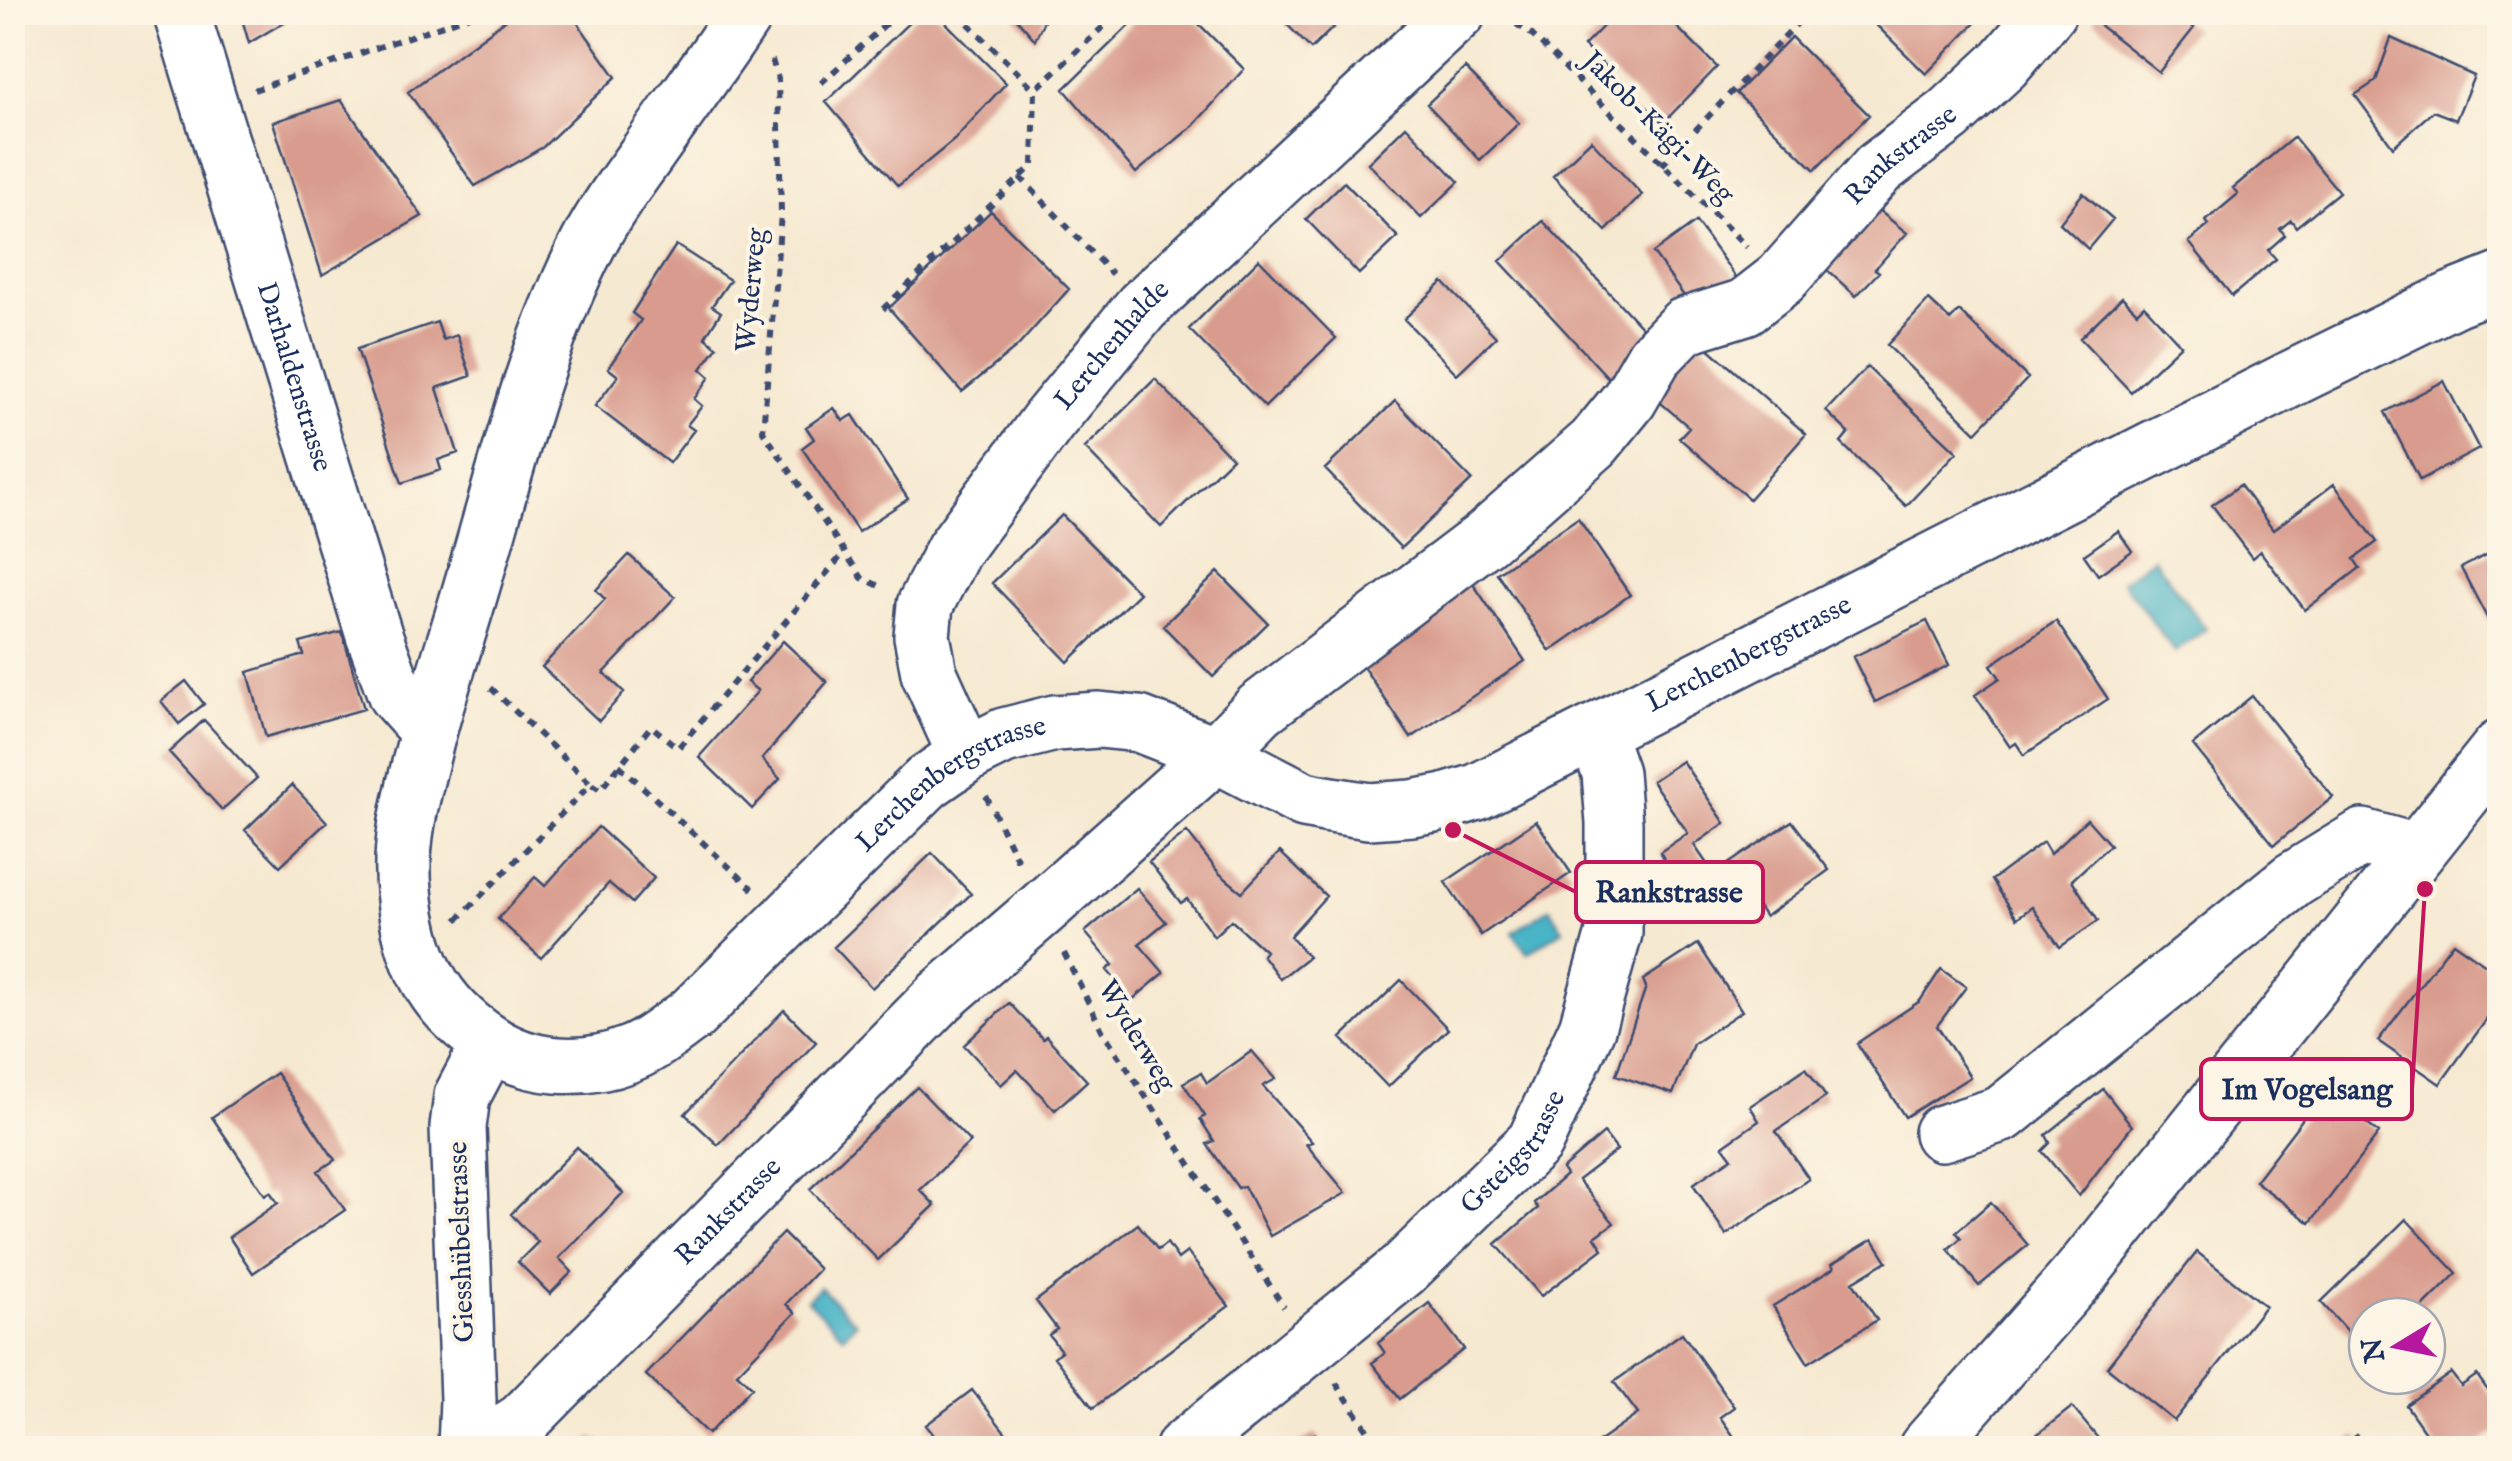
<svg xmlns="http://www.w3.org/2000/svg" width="2512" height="1461" font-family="'IM FELL English',serif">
  <rect width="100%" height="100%" fill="#fcf5e5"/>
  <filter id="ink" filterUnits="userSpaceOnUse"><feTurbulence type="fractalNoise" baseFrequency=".01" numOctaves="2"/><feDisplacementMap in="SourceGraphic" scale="20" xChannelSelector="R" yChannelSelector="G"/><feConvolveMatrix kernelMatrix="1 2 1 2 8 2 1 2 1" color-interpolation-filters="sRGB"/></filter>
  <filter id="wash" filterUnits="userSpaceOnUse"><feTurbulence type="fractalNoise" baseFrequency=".0048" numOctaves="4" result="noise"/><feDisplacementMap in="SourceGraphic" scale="40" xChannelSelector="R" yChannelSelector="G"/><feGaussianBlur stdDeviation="2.25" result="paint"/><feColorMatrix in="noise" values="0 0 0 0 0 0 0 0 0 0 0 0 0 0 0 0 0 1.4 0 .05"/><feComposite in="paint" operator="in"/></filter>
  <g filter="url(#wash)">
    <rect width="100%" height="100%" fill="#f6e9d1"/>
    <path fill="#49b4c6" stroke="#327292" stroke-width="2.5" d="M2153,558L2206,629L2175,652L2122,581Z
      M1550,908L1563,930L1527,953L1513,932Z
      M820,1287L856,1323L843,1336L807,1300Z"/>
    <g id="blocks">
      <path fill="#d89b8d" d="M240,12H301L249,43Z
        M516,12H570L616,77L543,147L475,186L408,92Z
        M920,12H935L1006,83L954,140L898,186L826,102Z
        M1011,12H1048L1035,40Z
        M1143,12H1187L1244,69L1193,126L1136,173L1064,89Z
        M1275,12H1349L1311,49Z
        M1617,12H1662L1717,67L1663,123L1584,46Z
        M1863,12H1966L1976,22L1926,74Z
        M2099,12H2174L2194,28L2159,72L2093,20Z
        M1791,37L1869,115L1815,170L1736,93Z
        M2391,38L2474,76L2456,120L2433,111L2393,147L2355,95L2376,81Z
        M1465,68L1519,123L1480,160L1427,104Z
        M341,100L422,216L322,275L273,122Z
        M1406,126L1459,182L1421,218L1368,163Z
        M2294,137L2339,192L2296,227L2291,220L2280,229L2285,235L2268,250L2276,259L2232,296L2189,242L2209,225L2206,221L2238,194L2233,188Z
        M1591,140L1642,195L1606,231L1553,176Z
        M1344,182L1398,237L1359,274L1306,219Z
        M2083,193L2113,219L2088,249L2060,223Z
        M1863,198L1907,233L1875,269L1879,272L1856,296L1819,263Z
        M991,211L1069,289L1018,346L962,392L889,308Z
        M1543,221L1656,343L1613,383L1500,261Z
        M1696,222L1740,283L1697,314L1653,253Z
        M676,245L730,280L712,306L721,312L705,337L717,347L701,369L710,377L694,399L702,406L687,425L694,430L669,463L595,406L618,376L608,368L641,320L632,313Z
        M1259,259L1336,338L1265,407L1189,329Z
        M1443,282L1496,337L1457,374L1404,319Z
        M2122,297L2137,312L2144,305L2181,345L2131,392L2080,338Z
        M1929,300L1950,320L1959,311L2028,378L1976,432L1887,345Z
        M437,322L443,340L457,335L471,376L437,388L458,453L438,460L441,470L402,483L357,349Z
        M1689,331L1806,434L1749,499L1679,438L1689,427L1654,397Z
        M1867,367L1957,452L1906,506L1841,443L1849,433L1826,411Z
        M1155,379L1232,458L1161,527L1085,448Z
        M2444,381L2479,449L2420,480L2385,412Z
        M1395,401L1472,480L1401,548L1325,469Z
        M834,408L843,421L853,415L908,499L858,532L802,448L814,439L806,427Z
        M2334,484L2377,542L2354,559L2360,568L2305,610L2260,551L2252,558L2212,505L2240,485L2273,530Z
        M1062,515L1139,593L1068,662L992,583Z
        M1578,518L1630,595L1550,651L1497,573Z
        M2118,531L2132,551L2098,575L2084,555Z
        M2500,536V631L2495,633L2461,568L2498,549L2492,539Z
        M629,555L675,597L604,673L624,692L599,721L542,667L605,599L596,590Z
        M1464,570L1525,661L1411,738L1350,647Z
        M1218,572L1268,623L1213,677L1163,626Z
        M1927,621L1949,665L1875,702L1853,657Z
        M2056,621L2108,699L2024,755L2016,743L2010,747L1975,695L2000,678L1991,665Z
        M342,632L364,709L266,737L248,672L304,655L300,643Z
        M783,641L827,682L762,759L780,779L752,809L699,757L758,691L747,682Z
        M186,681L204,704L179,724L161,701Z
        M2252,696L2333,797L2274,845L2193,745Z
        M204,720L257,778L222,810L169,752Z
        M1682,761L1725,823L1694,845L1718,880L1688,899L1660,852L1688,833L1652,781Z
        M292,785L327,822L280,866L245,830Z
        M2087,819L2110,845L2072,880L2098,921L2060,947L2032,907L2017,918L1992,880L2043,842L2050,854Z
        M1536,821L1571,873L1481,935L1445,882Z
        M1792,821L1829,870L1765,917L1728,864Z
        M598,827L654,878L632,903L609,883L541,958L498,919L535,877L545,886Z
        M1187,832L1219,873L1242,892L1280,852L1326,896L1290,936L1308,957L1280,979L1262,955L1265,951L1231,920L1214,936L1187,899L1181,903L1149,862Z
        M932,853L971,894L872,988L834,947Z
        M1137,888L1166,922L1139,944L1164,973L1132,1000L1107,970L1113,965L1085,932Z
        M2453,942L2500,975V1001L2440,1084L2378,1041Z
        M1698,944L1742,1011L1693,1044L1673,1094L1616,1075L1646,987L1643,980Z
        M1941,969L1966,987L1937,1026L1970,1077L1905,1117L1857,1043L1920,1001Z
        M1401,980L1448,1029L1388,1087L1341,1038Z
        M1009,1003L1043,1039L1046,1036L1087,1081L1055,1110L1017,1070L1001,1085L964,1045Z
        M784,1010L816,1042L718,1145L685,1114Z
        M1252,1051L1276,1079L1263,1086L1312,1142L1306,1144L1346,1193L1270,1236L1244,1186L1238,1188L1207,1144L1214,1141L1200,1119L1205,1116L1183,1083L1201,1073L1207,1083Z
        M1806,1068L1826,1097L1776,1131L1809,1179L1726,1235L1693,1184L1732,1158L1723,1146L1759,1121L1750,1106Z
        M276,1073L335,1160L318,1171L345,1210L253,1273L229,1237L278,1203L270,1192L265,1195L212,1117Z
        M917,1087L970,1142L920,1190L935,1205L878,1260L810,1189Z
        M2103,1089L2132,1126L2079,1196L2042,1151L2050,1143L2046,1135Z
        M2324,1091L2379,1133L2310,1223L2255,1181Z
        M1604,1133L1617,1150L1578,1180L1614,1223L1595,1237L1603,1249L1541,1296L1496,1244L1538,1208L1534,1203L1566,1175L1562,1169Z
        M577,1147L623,1193L559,1258L572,1272L550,1294L518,1262L538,1242L511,1214Z
        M1991,1202L2028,1245L1979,1286L1948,1249L1961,1238L1956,1232Z
        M2406,1219L2457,1273L2414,1316H2367V1354L2321,1302Z
        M1138,1224L1158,1250L1167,1243L1178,1259L1187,1252L1229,1306L1093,1408L1054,1357L1061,1351L1049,1335L1057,1329L1036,1301Z
        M783,1233L819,1269L786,1304L795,1313L737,1373L752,1387L708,1434L646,1375Z
        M1873,1239L1887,1261L1853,1282L1877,1320L1808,1363L1773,1306L1834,1268L1832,1264Z
        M2197,1252L2265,1306L2174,1421L2107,1367Z
        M1429,1303L1464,1349L1400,1399L1372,1363L1385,1353L1378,1343Z
        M1682,1333L1734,1407L1720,1417L1742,1448H1590L1638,1414L1614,1382Z
        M2451,1373L2461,1386L2477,1375L2500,1408V1429L2472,1448H2436L2406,1405Z
        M972,1390L1008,1436L991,1448H944L926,1425Z
        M2072,1407L2106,1448H2020Z
        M1315,1434L1324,1448H1291Z
        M2356,1435L2368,1448H2338Z
        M593,1437L605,1448H581Z"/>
    </g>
  </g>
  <g filter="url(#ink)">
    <use href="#blocks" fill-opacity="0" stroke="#3c4b6f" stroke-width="2.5"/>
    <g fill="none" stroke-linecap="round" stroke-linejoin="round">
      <g stroke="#3c4b6f" stroke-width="60">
        <g id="minor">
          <path id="s1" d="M181,12L374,635L396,695L428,731"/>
          <path id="s2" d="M746,12C714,61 679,108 646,155C625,184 604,213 588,244C534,349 505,475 471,589C455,644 436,699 422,756C411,800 399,844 404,890C410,957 432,1005 489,1042C529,1069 583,1072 627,1055C650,1047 671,1029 691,1015L927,782L966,755L1004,736L1055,723L1099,720L1139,724L1216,754L1304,800L1325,804L1369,811L1412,808L1445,802L1477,792L2295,377L2454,299L2500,281"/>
          <path id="s3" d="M966,755L929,673L922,636L925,605L954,549L1049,420L1142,307L1458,12"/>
          <path d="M1942,1133L2002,1114L2293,880L2363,837L2416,852"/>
          <path id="s4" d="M468,1440L508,1430L522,1421L941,996L1042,909L1216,754L1260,709L1486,538L1594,443L1629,400L1654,357L1684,326L1745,307L1781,279L1879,168L1949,115L2003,65L2048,12"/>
          <path d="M466,1448L468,1400L458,1127L462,1096L490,1043"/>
          <path id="s5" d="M1184,1448L1403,1270L1535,1142L1587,1028L1614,933V823L1610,773L1596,733"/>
          <path d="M1927,1448L2080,1274L2500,748"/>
        </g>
      </g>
      <path stroke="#3c4b6f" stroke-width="6" stroke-dasharray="8 8" stroke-linecap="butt" d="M957,12L1035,90
        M1503,15L1531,34L1747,247
        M772,60L778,79L781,214L763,431L862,578L882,587
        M821,83L899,12
        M254,90L472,15
        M1662,165L1808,12
        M1020,177L1112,274
        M883,309L1033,165L1035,90L1119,12
        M491,688L591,784
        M619,765L753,889
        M986,796L1020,865
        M457,920L591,784L600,790L651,726L678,748L843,554
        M1064,953L1102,1030L1284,1307
        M1336,1383L1380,1448"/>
      <use href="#minor" stroke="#fff" stroke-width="55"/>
    </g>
  </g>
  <g text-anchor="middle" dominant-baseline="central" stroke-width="8" stroke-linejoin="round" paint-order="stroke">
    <g font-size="28" fill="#1b2f5e" stroke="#fcf5e5">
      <text transform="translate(1658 128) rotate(45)">Jakob-Kägi-Weg</text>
      <text stroke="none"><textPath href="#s4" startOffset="1942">Rankstrasse</textPath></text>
      <text transform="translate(752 290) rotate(-85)">Wyderweg</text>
      <text stroke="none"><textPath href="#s3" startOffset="480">Lerchenhalde</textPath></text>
      <text stroke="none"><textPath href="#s1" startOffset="382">Darhaldenstrasse</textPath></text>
      <text stroke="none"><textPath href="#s2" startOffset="2578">Lerchenbergstrasse</textPath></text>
      <text stroke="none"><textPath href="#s2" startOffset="1708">Lerchenbergstrasse</textPath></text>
      <text transform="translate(1136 1036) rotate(59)">Wyderweg</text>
      <text stroke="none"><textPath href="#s5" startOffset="445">Gsteigstrasse</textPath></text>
      <text stroke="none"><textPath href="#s4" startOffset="352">Rankstrasse</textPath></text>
      <text transform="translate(462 1242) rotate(-92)">Giesshübelstrasse</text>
    </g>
  </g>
  <path fill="none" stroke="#c2185b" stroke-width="4" d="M1453 830L1576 892M2425 889L2412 1089"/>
  <g fill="#c2185b" stroke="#fcf5e5" stroke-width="4">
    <circle cx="1453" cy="830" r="10"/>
    <circle cx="2425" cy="889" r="10"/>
  </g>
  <g fill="#fcf5e5" stroke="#c2185b" stroke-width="4">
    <rect x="1576" y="862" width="187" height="60" rx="10"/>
    <rect x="2201" y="1059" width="211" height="60" rx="10"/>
  </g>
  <g font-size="30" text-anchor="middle" font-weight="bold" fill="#1b2f5e">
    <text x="1669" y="902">Rankstrasse</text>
    <text x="2307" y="1099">Im Vogelsang</text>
  </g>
  <rect width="2512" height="1461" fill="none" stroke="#fcf5e5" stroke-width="50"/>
  <g transform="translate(2397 1346) rotate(260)"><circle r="48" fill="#fcf5e5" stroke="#a2a6af" stroke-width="2.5"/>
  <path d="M0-8L18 38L0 25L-18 38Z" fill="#b5179e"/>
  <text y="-15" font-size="28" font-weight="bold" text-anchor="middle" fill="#1b2f5e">N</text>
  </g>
</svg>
